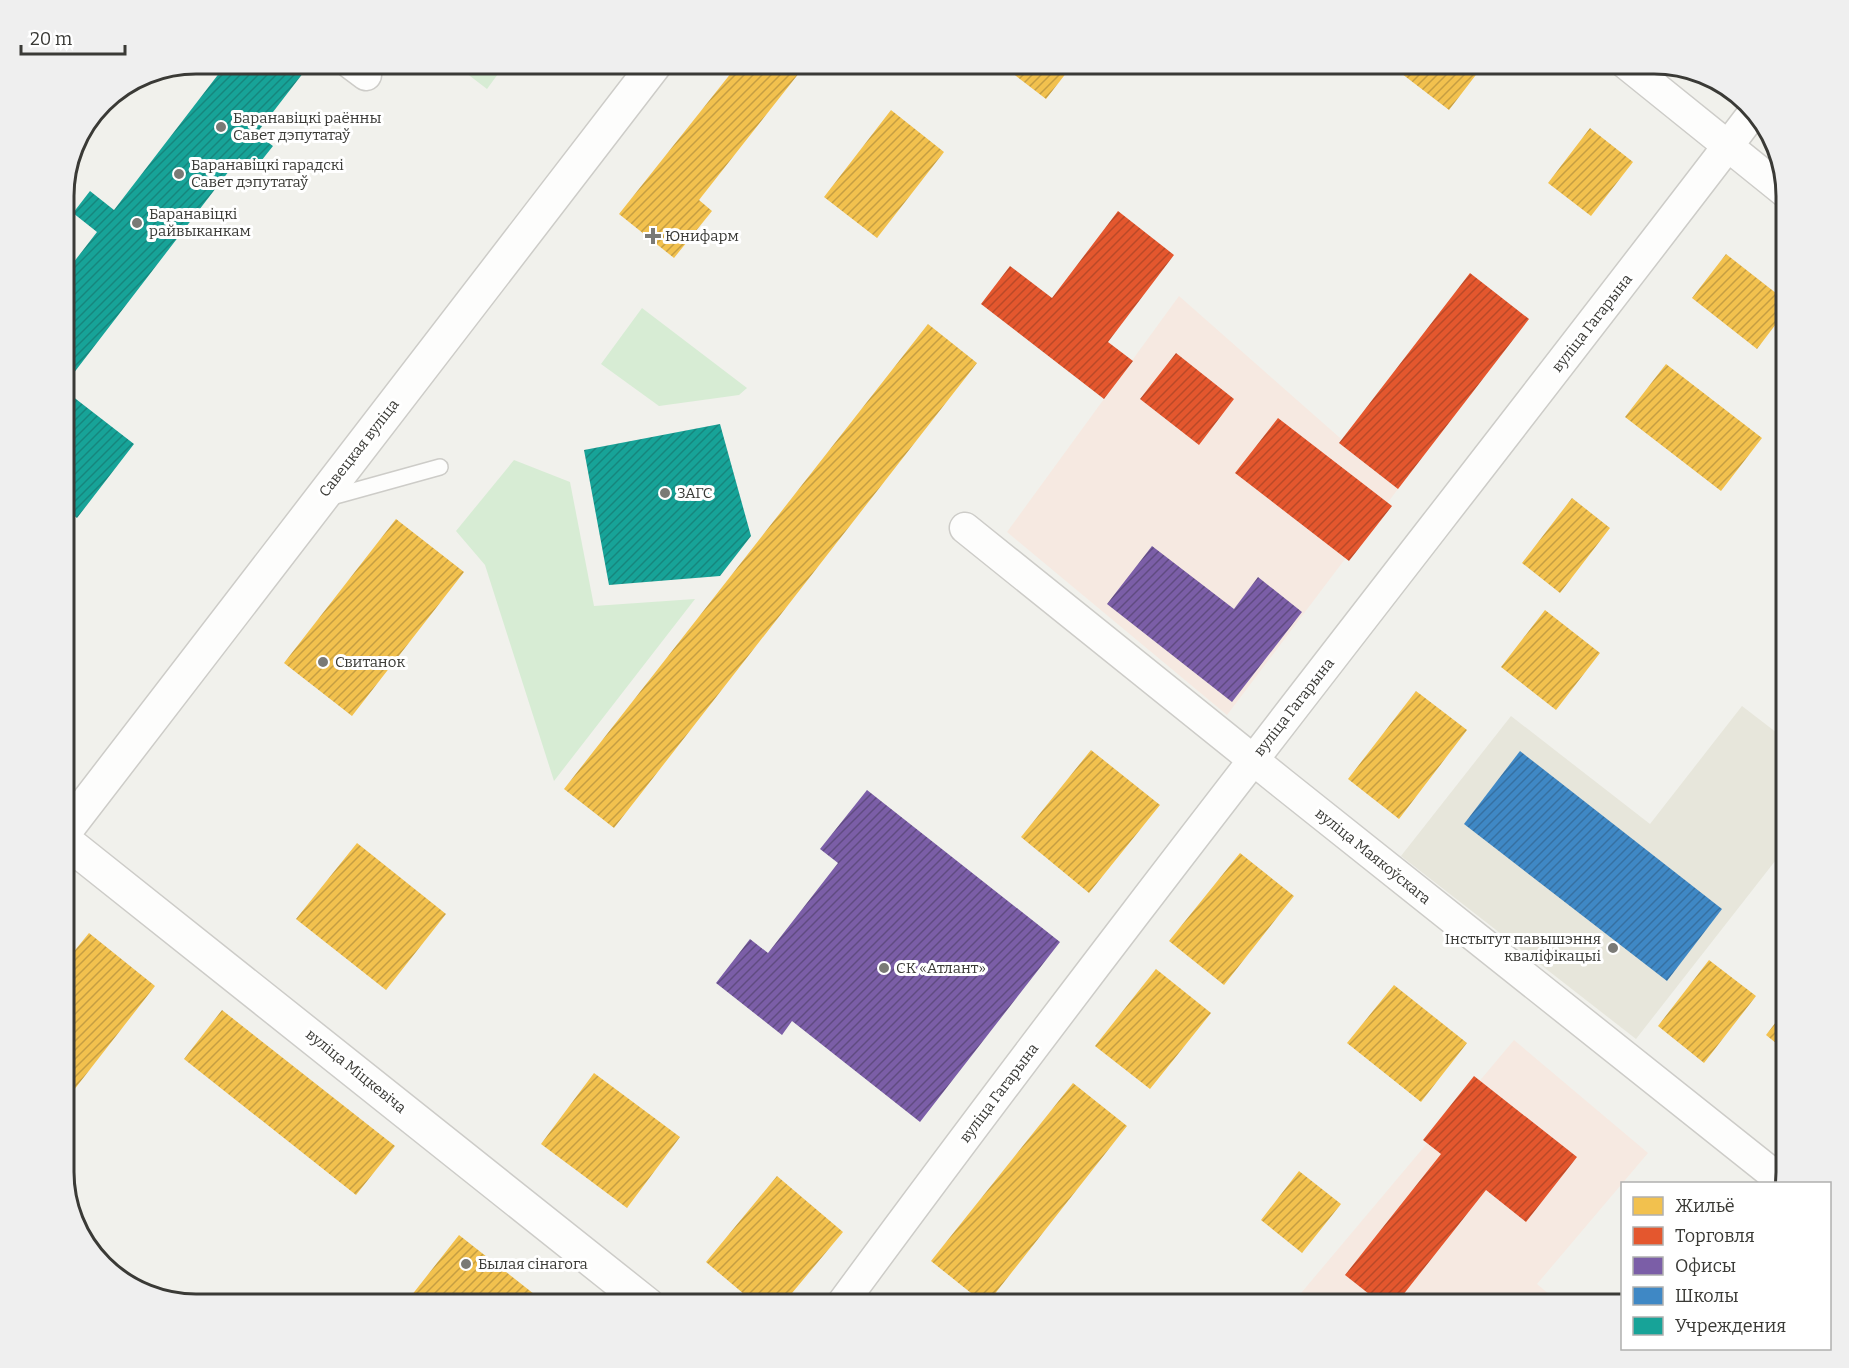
<svg xmlns="http://www.w3.org/2000/svg" width="1849" height="1368" font-family="Bitter,serif">
  <defs>
    <pattern id="homes-hatch" width="6" height="6" patternUnits="userSpaceOnUse" patternTransform="scale(1.5)"><rect width="6" height="6" fill="#f2c14e"/><path d="M-1 1l2-2M0 6l6-6M5 7l2-2" fill="none" stroke="#c59e42"/></pattern>
    <pattern id="shops-hatch" width="6" height="6" patternUnits="userSpaceOnUse" patternTransform="scale(1.5)"><rect width="6" height="6" fill="#e4572e"/><path d="M-1 1l2-2M0 6l6-6M5 7l2-2" fill="none" stroke="#ba4928"/></pattern>
    <pattern id="offices-hatch" width="6" height="6" patternUnits="userSpaceOnUse" patternTransform="scale(1.5)"><rect width="6" height="6" fill="#7b5ea7"/><path d="M-1 1l2-2M0 6l6-6M5 7l2-2" fill="none" stroke="#604b81"/></pattern>
    <pattern id="schools-hatch" width="6" height="6" patternUnits="userSpaceOnUse" patternTransform="scale(1.5)"><rect width="6" height="6" fill="#3f88c5"/><path d="M-1 1l2-2M0 6l6-6M5 7l2-2" fill="none" stroke="#3670a1"/></pattern>
    <pattern id="public-hatch" width="6" height="6" patternUnits="userSpaceOnUse" patternTransform="scale(1.5)"><rect width="6" height="6" fill="#17a398"/><path d="M-1 1l2-2M0 6l6-6M5 7l2-2" fill="none" stroke="#16867d"/></pattern>
  </defs>
  <rect width="100%" height="100%" fill="#f1f1ec"/>
  <path fill="#f6e9e1" d="M1179,296L1398,489L1227,715L1007,532Z
    M1514,1040L1648,1153L1537,1284L1562,1305H1291Z"/>
  <path fill="#e7e6db" d="M1742,706L1786,740V847L1636,1039L1401,856L1511,716L1650,824Z"/>
  <path fill="#d7ecd4" d="M453,63H506L487,89Z
    M642,308L747,388L739,395L659,406L601,364Z
    M514,460L570,482L594,606L695,599L554,781L485,565L456,531Z"/>
  <path fill="url(#homes-hatch)" d="M739,63H807L699,200L712,211L674,258L619,214Z
    M999,63H1074L1046,99Z
    M1397,63H1485L1449,110L1393,67Z
    M891,110L944,152L877,238L824,197Z
    M1590,128L1633,162L1591,216L1548,183Z
    M1726,254L1786,301V311L1757,349L1692,298Z
    M928,324L977,363L614,828L564,789Z
    M1666,364L1762,438L1721,491L1625,417Z
    M1572,498L1610,528L1560,593L1522,563Z
    M396,519L464,572L352,716L284,663Z
    M1545,610L1600,653L1556,710L1501,667Z
    M1416,691L1467,730L1399,819L1348,779Z
    M1091,750L1160,805L1089,893L1021,837Z
    M357,843L446,914L386,990L296,919Z
    M1240,853L1294,896L1224,985L1169,941Z
    M89,933L155,986L63,1104V965Z
    M1709,960L1756,996L1704,1063L1658,1026Z
    M1156,969L1211,1013L1150,1089L1095,1046Z
    M1394,985L1467,1043L1421,1102L1347,1043Z
    M1786,1009V1051L1766,1035Z
    M222,1010L395,1146L356,1195L184,1059Z
    M594,1073L680,1137L627,1208L541,1144Z
    M1073,1083L1127,1126L986,1305L931,1261Z
    M1299,1171L1341,1204L1302,1253L1261,1220Z
    M777,1176L843,1232L782,1305H757L706,1262Z
    M459,1235L534,1294L525,1305H404Z"/>
  <path fill="url(#shops-hatch)" d="M1118,211L1174,255L1108,342L1133,361L1104,399L981,304L1010,266L1052,298Z
    M1470,273L1529,319L1398,489L1339,443Z
    M1176,353L1234,399L1199,445L1140,399Z
    M1278,418L1392,506L1349,561L1235,473Z
    M1474,1076L1577,1157L1526,1222L1486,1190L1395,1305H1383L1345,1275L1441,1154L1423,1140Z"/>
  <path fill="url(#offices-hatch)" d="M1152,546L1234,609L1258,577L1302,612L1232,702L1107,604Z
    M867,790L1060,942L920,1122L792,1021L782,1035L716,983L750,939L768,953L838,863L820,849Z"/>
  <path fill="url(#schools-hatch)" d="M1520,751L1722,909L1667,981L1464,824Z"/>
  <path fill="url(#public-hatch)" d="M227,63H301L307,68L256,134L273,146L254,170L239,158L63,387V276L97,232L73,213L90,191L114,210Z
    M63,389L134,444L77,518L63,507Z
    M720,424L751,536L720,576L609,585L584,450Z"/>
  <g fill="none" stroke-linecap="round" stroke-linejoin="round">
    <g stroke="#cdccc8" stroke-width="18">
      <path id="lane" d="M328,498L440,467"/>
    </g>
    <g stroke="#cdccc8" stroke-width="33">
      <path id="street" d="M350,63L366,75
        M1625,63L1785,192
        M965,528L1282,783L1783,1182
        M841,1305C1137,902 1449,511 1753,113"/>
    </g>
    <g stroke="#cdccc8" stroke-width="36">
      <path id="secondary" d="M63,834L656,63
        M63,839L648,1305"/>
    </g>
    <use href="#lane" stroke="#fdfdfc" stroke-width="15"/>
    <use href="#street" stroke="#fdfdfc" stroke-width="30"/>
    <use href="#secondary" stroke="#fdfdfc" stroke-width="33"/>
  </g>
  <g fill="#7a7a76" stroke="#fff" stroke-width="2">
    <circle cx="221" cy="127" r="6"/>
    <circle cx="179" cy="174" r="6"/>
    <circle cx="137" cy="223" r="6"/>
    <path d="M650 227h6v6h6v6h-6v6h-6v-6h-6v-6h6z"/>
    <circle cx="665" cy="493" r="6"/>
    <circle cx="323" cy="662" r="6"/>
    <circle cx="1613" cy="948" r="6"/>
    <circle cx="884" cy="968" r="6"/>
    <circle cx="466" cy="1264" r="6"/>
  </g>
  <g text-anchor="middle" dominant-baseline="central" stroke-width="6" stroke-linejoin="round" paint-order="stroke">
    <g font-size="15" fill="#3a3a36" stroke="#fff" text-anchor="start">
      <text x="233" y="118">Баранавіцкі раённы<tspan x="233" dy="17">Савет дэпутатаў</tspan></text>
      <text x="191" y="165">Баранавіцкі гарадскі<tspan x="191" dy="17">Савет дэпутатаў</tspan></text>
      <text x="149" y="214">Баранавіцкі<tspan x="149" dy="17">райвыканкам</tspan></text>
      <text x="665" y="236">Юнифарм</text>
      <text x="677" y="493">ЗАГС</text>
      <text x="335" y="662">Свитанок</text>
      <text x="1601" y="939" text-anchor="end">Інстытут павышэння<tspan x="1601" dy="17">кваліфікацыі</tspan></text>
      <text x="896" y="968">СК «Атлант»</text>
      <text x="478" y="1264">Былая сінагога</text>
    </g>
    <g font-size="15" fill="#3a3a36" stroke="#fff">
      <text transform="translate(1592 323) rotate(-52)">вуліца Гагарына</text>
      <text transform="translate(359 448) rotate(-52)">Савецкая вуліца</text>
      <text transform="translate(1294 707) rotate(-52)">вуліца Гагарына</text>
      <text transform="translate(1373 856) rotate(39)">вуліца Маякоўскага</text>
      <text transform="translate(356 1071) rotate(39)">вуліца Міцкевіча</text>
      <text transform="translate(999 1093) rotate(-53)">вуліца Гагарына</text>
    </g>
  </g>
  <path d="M0 0H1849V1368H0ZM196 74H1654A122 122 0 0 1 1776 196V1172A122 122 0 0 1 1654 1294H196A122 122 0 0 1 74 1172V196A122 122 0 0 1 196 74Z" fill="#efefef" fill-rule="evenodd"/>
  <path fill="none" stroke="#3a3a36" stroke-width="3" d="M196 74H1654A122 122 0 0 1 1776 196V1172A122 122 0 0 1 1654 1294H196A122 122 0 0 1 74 1172V196A122 122 0 0 1 196 74Z"/>
  <rect x="1621" y="1182" width="210" height="168" fill="#ffffff" stroke="#b0b0af" stroke-width="1.5"/>
  <rect x="1633" y="1197" width="30" height="18" fill="#f2c14e" stroke="#b0b0af" stroke-width="1.5"/>
  <text x="1675" y="1212" font-size="18" fill="#3a3a36">Жильё</text>
  <rect x="1633" y="1227" width="30" height="18" fill="#e4572e" stroke="#b0b0af" stroke-width="1.5"/>
  <text x="1675" y="1242" font-size="18" fill="#3a3a36">Торговля</text>
  <rect x="1633" y="1257" width="30" height="18" fill="#7b5ea7" stroke="#b0b0af" stroke-width="1.5"/>
  <text x="1675" y="1272" font-size="18" fill="#3a3a36">Офисы</text>
  <rect x="1633" y="1287" width="30" height="18" fill="#3f88c5" stroke="#b0b0af" stroke-width="1.5"/>
  <text x="1675" y="1302" font-size="18" fill="#3a3a36">Школы</text>
  <rect x="1633" y="1317" width="30" height="18" fill="#17a398" stroke="#b0b0af" stroke-width="1.5"/>
  <text x="1675" y="1332" font-size="18" fill="#3a3a36">Учреждения</text>
  <path d="M21 45v9h104v-9" fill="none" stroke="#3a3a36" stroke-width="3"/>
  <text x="30" y="45" font-size="18" fill="#3a3a36" stroke="#ffffff" stroke-width="4.5" paint-order="stroke">20 m</text>
</svg>
